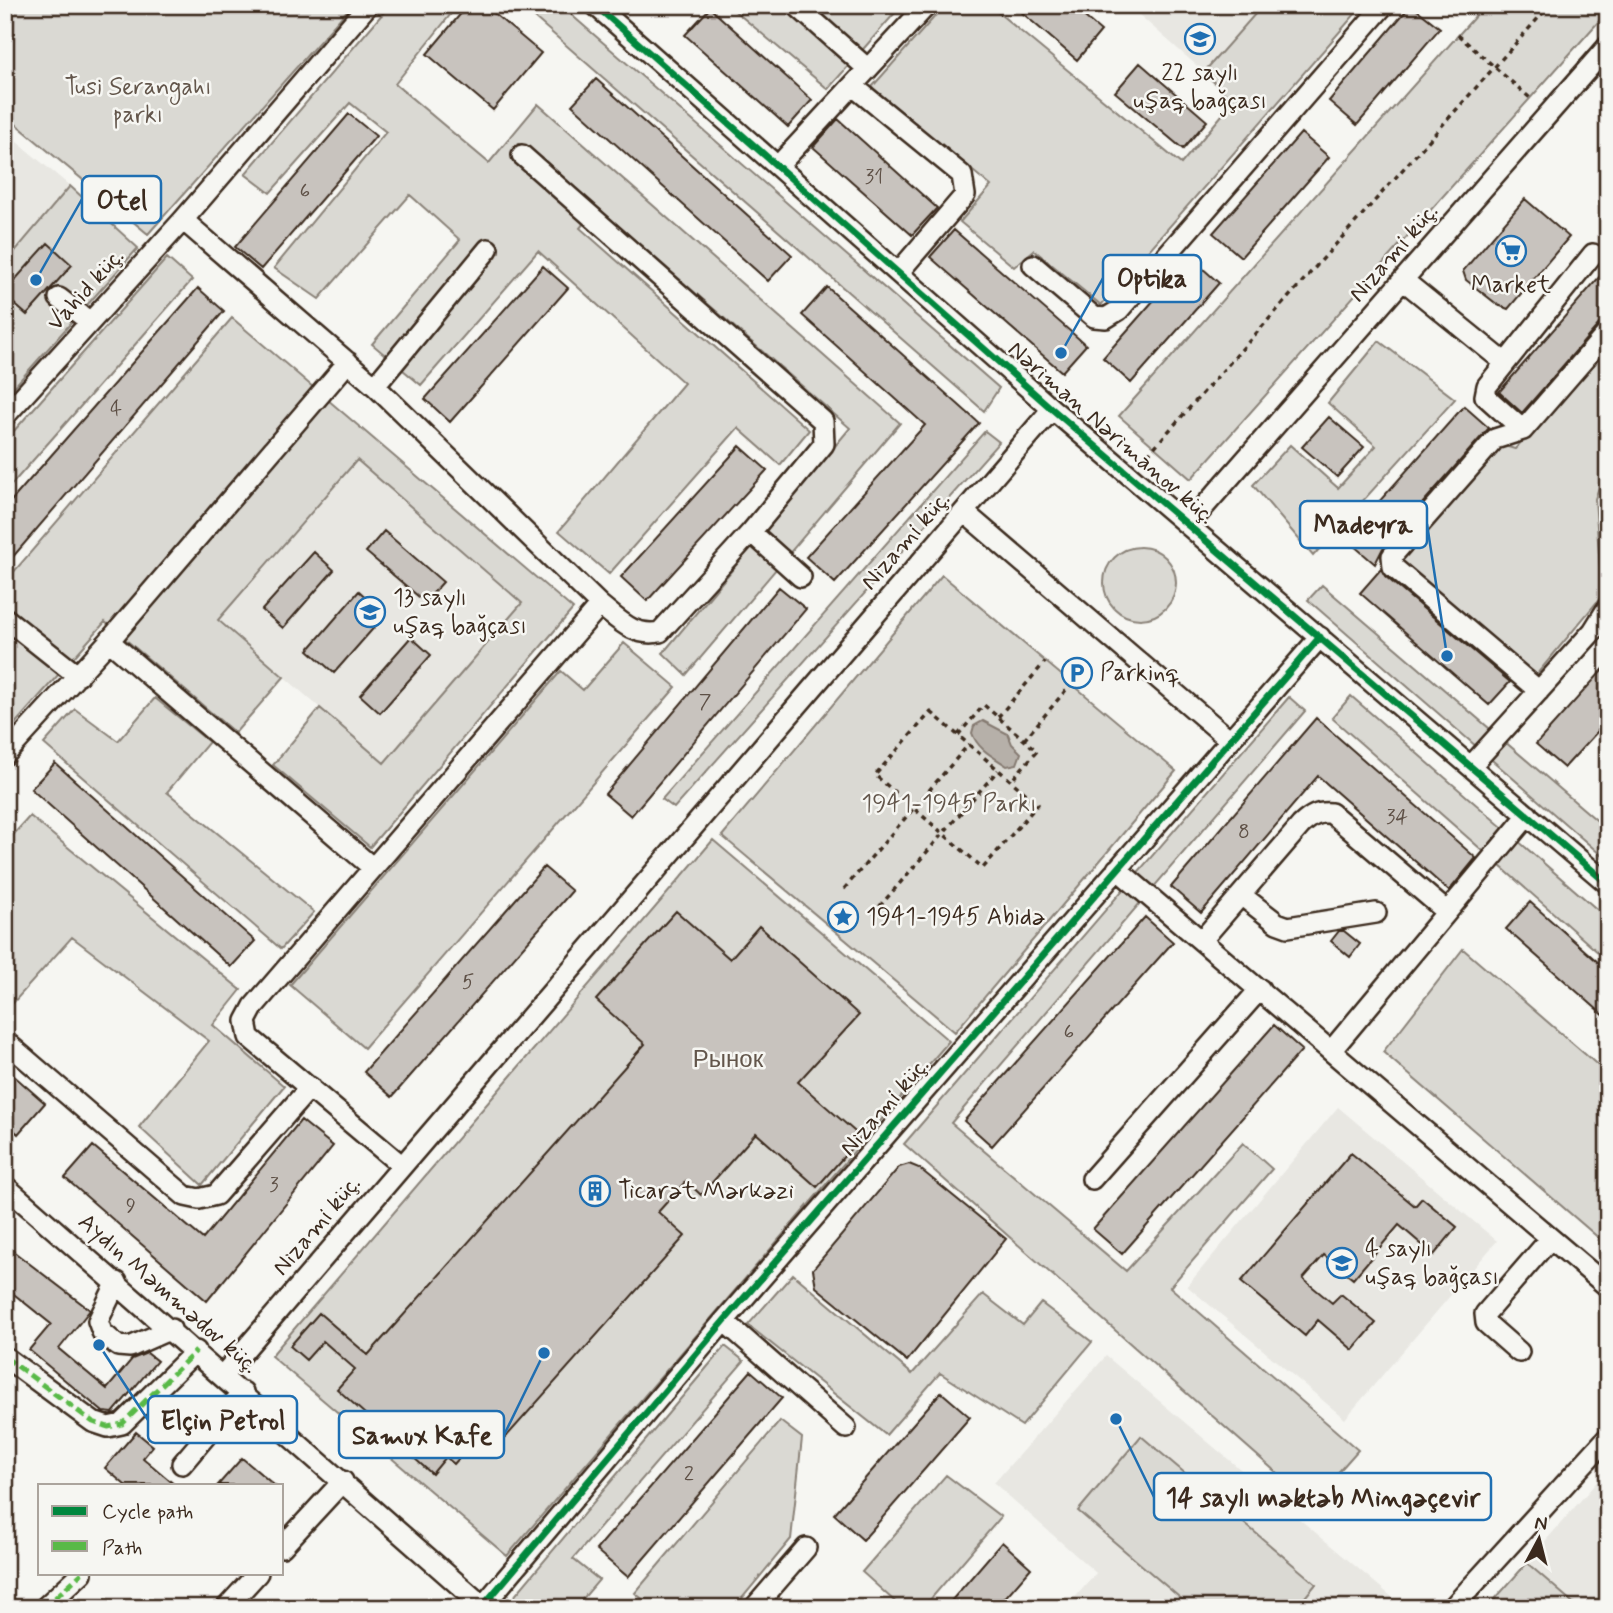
<svg xmlns="http://www.w3.org/2000/svg" width="1613" height="1613" font-family="Mynerve,sans-serif">
  <rect width="100%" height="100%" fill="#f6f6f2"/>
  <filter id="ink" filterUnits="userSpaceOnUse"><feTurbulence type="fractalNoise" baseFrequency=".0143" numOctaves="2"/><feDisplacementMap in="SourceGraphic" scale="14" xChannelSelector="R" yChannelSelector="G"/><feConvolveMatrix kernelMatrix="1 2 1 2 8 2 1 2 1" color-interpolation-filters="sRGB"/></filter>
  <g filter="url(#ink)">
    <path fill="#e8e7e2" d="M1128,5H1263L1204,72Z
      M5,132L70,186L5,263Z
      M357,460L523,603L384,763L218,620Z
      M1338,1107L1497,1241L1345,1419L1187,1286Z
      M1106,1356L1405,1608H1066L1096,1573L994,1483Z
      M1608,1469V1608H1579L1527,1562Z"/>
    <path fill="#dad9d3" stroke="#8a8278" stroke-width="2" d="M5,5H352L148,234L5,115Z
      M390,5H458L395,84L489,163L538,104L900,423L686,675L663,653L850,428L597,207L580,228L809,430L780,465L738,428L609,574L559,531L684,383L538,251L421,385L372,344L460,240L410,195L319,299L274,268L386,132L350,103L270,193L245,174Z
      M547,5H560L999,388L984,411L535,18Z
      M740,5H902L828,89L735,11Z
      M945,5H989L1181,164L1233,102L1204,72L1263,5H1363L1101,305L1034,250L1014,267L960,222L991,186L872,87Z
      M1485,5H1608V11L1191,479L1119,416Z
      M70,186L138,248L5,397V263Z
      M167,258L192,280L5,492V441Z
      M232,318L573,609L370,847L273,765L320,708L384,763L522,603L357,460L218,620L284,677L235,733L105,622L5,735V582Z
      M1379,341L1455,399L1313,556L1253,485L1290,445L1338,488L1376,446L1328,403Z
      M1608,343V461L1595,499L1602,596L1532,680L1398,563L1498,444L1515,449Z
      M985,431L999,442L674,808L662,799Z
      M1104 583a36 36 0 1 1 72 0a36 36 0 1 1-72 0Z
      M942,575L1176,771L955,1032L722,836Z
      M1322,585L1608,830V861L1308,600Z
      M624,643L676,687L364,1048L290,985L561,671L583,690Z
      M1351,696L1608,919V961L1332,718Z
      M1289,697L1305,711L951,1123L1126,1271L1243,1143L1272,1169L1170,1287L1358,1450L1311,1503L904,1144Z
      M155,698L209,742L167,792L314,912L281,949L44,744L75,709L118,741Z
      M30,816L241,990L213,1025L284,1086L202,1185L139,1127L209,1041L72,937L5,1012V844Z
      M713,840L949,1041L507,1556L271,1356Z
      M1463,949L1608,1074V1246L1383,1052Z
      M793,1274L912,1374L983,1294L1023,1325L1041,1303L1092,1342L1022,1426L940,1373L886,1435L748,1325Z
      M725,1346L744,1361L573,1559L599,1580L575,1608H511L507,1605Z
      M780,1421L802,1438L791,1539L734,1608H653L635,1593Z
      M1141,1436L1316,1584L1296,1608H1192L1078,1511Z
      M946,1475L1001,1517L923,1608H902L862,1572Z
      M1527,1563L1579,1608H1487Z"/>
    <path fill="#b6b0a9" stroke="#857a71" stroke-width="2" d="M983,721L1008,734L1012,744L1021,753L1017,764L1007,766C994,757 978,750 972,733L974,726Z"/>
    <path fill="#c8c3be" stroke="#3b2a1e" stroke-width="2" d="M468,5H484L541,53L493,110L427,54Z
      M1013,5H1071L1101,31L1077,60Z
      M1411,5L1440,28L1357,125L1329,101Z
      M710,8L812,100L788,127L685,35Z
      M1140,63L1207,121L1183,149L1115,92Z
      M596,79L792,255L768,281L572,105Z
      M349,114L376,136L261,269L235,247Z
      M838,119L937,208L912,235L813,147Z
      M1301,133L1329,157L1241,257L1213,233Z
      M1525,199L1569,237L1508,309L1498,305L1466,280L1463,271Z
      M954,230L1086,345L1062,372L930,257Z
      M48,243L72,265L27,315L5,296V291Z
      M1191,258L1219,283L1131,383L1103,358Z
      M543,266L568,288L450,422L425,399Z
      M1608,267V320L1599,324L1522,413L1499,392Z
      M827,287L979,423L835,583L806,557L925,425L802,315Z
      M198,288L224,311L5,566V508Z
      M1464,406L1489,428L1383,548L1375,564L1346,539Z
      M1329,417L1364,447L1337,477L1302,447Z
      M740,446L767,470L647,601L621,577Z
      M384,531L443,582L425,602L366,552Z
      M314,552L334,570L283,628L262,610Z
      M1381,569L1385,576L1510,682L1489,705L1360,593Z
      M779,587L806,609L631,816L605,794Z
      M359,591L385,615L334,673L308,650Z
      M411,637L431,655L380,713L360,695Z
      M1608,664V720L1564,768L1536,744Z
      M1316,718L1476,858L1449,891L1318,776L1201,913L1171,887Z
      M55,763L255,941L231,967L31,789Z
      M544,867L572,891L392,1097L364,1072Z
      M1530,902L1608,971V1019L1506,929Z
      M676,911L730,959L759,926L859,1015L798,1082L861,1137L817,1187L756,1133L701,1195L686,1181L658,1212L685,1236L497,1447L481,1433L454,1464L446,1457L432,1474L337,1389L355,1369L323,1341L306,1360L290,1346L319,1313L368,1355L645,1044L596,1000Z
      M1145,917L1173,942L992,1146L964,1121Z
      M1339,931H1344L1360,944L1350,957L1331,941Z
      M1274,1025L1302,1050L1122,1254L1093,1229Z
      M5,1068L45,1103L18,1134L5,1122Z
      M301,1120L333,1146L207,1301L65,1178L93,1146L203,1239Z
      M1351,1153L1415,1206L1422,1198L1457,1227L1434,1255L1399,1225L1353,1279L1324,1255L1303,1279L1332,1303L1341,1294L1376,1323L1353,1350L1318,1320L1305,1336L1241,1282Z
      M909,1164L919,1168L1006,1239L907,1361L816,1287L813,1269L899,1167Z
      M5,1245L90,1310L59,1349L107,1389L132,1359L147,1353L157,1361L113,1413L103,1412L29,1350L51,1324L5,1287Z
      M751,1371L782,1398L628,1577L596,1550Z
      M941,1392L970,1417L863,1540L834,1514Z
      M136,1432L153,1446L143,1458L175,1485H125L105,1468Z
      M242,1458L274,1485H218Z
      M1002,1542L1031,1568L996,1608H945Z"/>
    <g fill="none" stroke-linecap="round" stroke-linejoin="round">
      <g stroke="#3b2a1e" stroke-width="24">
        <path id="minor" d="M595,5L1052,409L1608,884
          M796,5L868,69
          M853,86L962,175L965,195L898,273
          M778,166L927,5
          M183,220L375,386L600,605C620,621 634,637 660,632L751,532L824,444L823,421L522,155
          M1033,265L1094,317L1106,318L1119,310L1384,5
          M1403,280L1504,362
          M59,298L90,322
          M375,386L488,249
          M5,416L183,220L368,5
          M1523,430L1485,396L1487,386L1593,254
          M964,512L1230,740
          M1189,524L1608,46
          M751,532L801,577
          M5,618L78,676
          M109,641L373,868
          M1539,691L1393,567L1392,556L1495,439L1523,430L1608,332
          M5,755L109,641L348,362
          M1471,766L1593,631L1608,607
          M1117,869L1608,1287
          M1241,895L1277,923L1288,927L1376,913
          M1202,940L1301,825C1311,816 1317,812 1331,813L1447,912
          M5,1041L185,1196L199,1199L216,1195L310,1087
          M1331,1051L1528,815
          M401,1165L249,1037L246,1021L254,1006L600,605
          M1092,1179L1260,989
          M5,1186L485,1608
          M117,1282L98,1321L102,1332L118,1346L130,1347L171,1329
          M724,1321L846,1428
          M1519,1352L1486,1323L1485,1314L1550,1239
          M5,1357L93,1422L108,1427L122,1424L196,1351
          M223,1375L1052,409
          M182,1464L243,1392
          M282,1547L343,1481
          M483,1606L724,1321L1320,637
          M44,1608L82,1573
          M226,1608L258,1573
          M754,1608L806,1548
          M1452,1608L1608,1437"/>
      </g>
      <path stroke="#3b2a1e" stroke-width="3.5" stroke-dasharray="5 5" stroke-linecap="butt" d="M5,19L16,5
        M1458,35L1530,98
        M1141,462L1550,5
        M931,712L1038,804L983,868L875,775Z
        M998,717L1045,662
        M958,735L984,705L1037,751L1011,781
        M1024,740L1071,684
        M844,889L969,744
        M873,914L998,770"/>
      <use href="#minor" stroke="#f6f6f2" stroke-width="19"/>
      <path stroke="#58b947" stroke-width="5" stroke-dasharray="10 5" stroke-linecap="butt" d="M5,1357L93,1422L108,1427L122,1424L196,1351
        M44,1608L82,1573"/>
      <g stroke="#f6f6f2" stroke-width="11">
        <path id="cycleway" d="M595,5L1052,409L1608,884
          M483,1606L724,1321L1320,637"/>
      </g>
      <use href="#cycleway" stroke="#00873e" stroke-width="7"/>
    </g>
  </g>
  <defs>
    <g id="school-ring" transform="scale(1.575)"><circle r="9.5" fill="#f6f6f2" stroke="#1f6fb2" stroke-width="1.5"/><path d="M0-5L7-2L0 1L-7-2ZM-4 1L0 2.5L4 1V4Q0 6-4 4Z" fill="#1f6fb2"/></g>
    <g id="supermarket-ring" transform="scale(1.575)"><circle r="9.5" fill="#f6f6f2" stroke="#1f6fb2" stroke-width="1.5"/><path d="M-6-5.5h2.5l.6 2H6L4.5 2H-2.5L-4.4-4H-6ZM-1.5 3.2a1.3 1.3 0 1 0 .1 0ZM3 3.2a1.3 1.3 0 1 0 .1 0Z" fill="#1f6fb2"/></g>
    <g id="parking-ring" transform="scale(1.575)"><circle r="9.5" fill="#f6f6f2" stroke="#1f6fb2" stroke-width="1.5"/><path d="M-3.5-5.5H1a3.5 3.5 0 0 1 0 7H-1V5.5H-3.5ZM-1-3.4V-.6H.8a1.4 1.4 0 0 0 0-2.8Z" fill="#1f6fb2"/></g>
    <g id="sight-ring" transform="scale(1.575)"><circle r="9.5" fill="#f6f6f2" stroke="#1f6fb2" stroke-width="1.5"/><path d="M0-6L1.8-2.2L6-1.7L2.9 1.2L3.7 5.4L0 3.3L-3.7 5.4L-2.9 1.2L-6-1.7L-1.8-2.2Z" fill="#1f6fb2"/></g>
    <g id="building-ring" transform="scale(1.575)"><circle r="9.5" fill="#f6f6f2" stroke="#1f6fb2" stroke-width="1.5"/><path d="M-4-6H4V6H1V3H-1V6H-4ZM-2.5-4.3h1.7v1.8h-1.7ZM.8-4.3h1.7v1.8H.8ZM-2.5-1h1.7V.8h-1.7ZM.8-1h1.7V.8H.8Z" fill="#1f6fb2"/></g>
  </defs>
  <g fill-rule="evenodd">
    <use href="#school-ring" x="1200" y="39"/>
    <use href="#supermarket-ring" x="1511" y="251"/>
    <use href="#school-ring" x="370" y="612"/>
    <use href="#parking-ring" x="1077" y="673"/>
    <use href="#sight-ring" x="843" y="917"/>
    <use href="#building-ring" x="595" y="1191"/>
    <use href="#school-ring" x="1342" y="1263"/>
  </g>
  <g text-anchor="middle" dominant-baseline="central" stroke-width="5" stroke-linejoin="round" paint-order="stroke">
    <g font-size="21" fill="#5e5046">
      <text x="874" y="177">31</text>
      <text x="305" y="191">6</text>
      <text x="116" y="409">4</text>
      <text x="705" y="702">7</text>
      <text x="1397" y="817">34</text>
      <text x="1244" y="832">8</text>
      <text x="468" y="982">5</text>
      <text x="1069" y="1032">6</text>
      <text x="274" y="1185">3</text>
      <text x="131" y="1206">9</text>
      <text x="689" y="1474">2</text>
    </g>
    <g font-size="24" fill="#3b2a1e" stroke="#f6f6f2" text-anchor="start">
      <text x="1200" y="73" text-anchor="middle">22 saylı<tspan x="1200" dy="28">uşaq bağçası</tspan></text>
      <text x="1511" y="285" text-anchor="middle">Market</text>
      <text x="393" y="598">13 saylı<tspan x="393" dy="28">uşaq bağçası</tspan></text>
      <text x="1100" y="673">Parkinq</text>
      <text x="866" y="917">1941-1945 Abidə</text>
      <text x="618" y="1191">Ticarət Mərkəzi</text>
      <text x="1365" y="1249">4 saylı<tspan x="1365" dy="28">uşaq bağçası</tspan></text>
    </g>
    <g font-size="24" fill="#63564b" stroke="#f6f6f2">
      <text x="138" y="87">Tusi Serangahı<tspan x="138" dy="28">parkı</tspan></text>
      <text x="949" y="804">1941-1945 Parkı</text>
      <text x="728" y="1060">Рынок</text>
    </g>
    <g font-size="24" fill="#3b2a1e" stroke="#f6f6f2">
      <text transform="translate(1394 253) rotate(-49)">Nizami küç.</text>
      <text transform="translate(86 290) rotate(-48)">Vahid küç.</text>
      <text transform="translate(1111 433) rotate(41)">Nəriman Nərimanov küç.</text>
      <text transform="translate(906 541) rotate(-49)">Nizami küç.</text>
      <text transform="translate(885 1107) rotate(-49)">Nizami küç.</text>
      <text transform="translate(317 1226) rotate(-50)">Nizami küç.</text>
      <text transform="translate(168 1294) rotate(41)">Aydın Məmmədov küç.</text>
    </g>
  </g>
  <path fill="none" stroke="#1f6fb2" stroke-width="2.5" d="M36 280L82 199M1061 353L1103 278M1447 656L1427 524M99 1345L148 1420M544 1353L504 1435M1116 1419L1154 1497"/>
  <g fill="#1f6fb2" stroke="#f6f6f2" stroke-width="2.5">
    <circle cx="36" cy="280" r="7"/>
    <circle cx="1061" cy="353" r="7"/>
    <circle cx="1447" cy="656" r="7"/>
    <circle cx="99" cy="1345" r="7"/>
    <circle cx="544" cy="1353" r="7"/>
    <circle cx="1116" cy="1419" r="7"/>
  </g>
  <g fill="#f6f6f2" stroke="#1f6fb2" stroke-width="2.5">
    <rect x="82" y="176" width="79" height="47" rx="7"/>
    <rect x="1103" y="255" width="98" height="47" rx="7"/>
    <rect x="1300" y="501" width="127" height="47" rx="7"/>
    <rect x="148" y="1396" width="149" height="47" rx="7"/>
    <rect x="339" y="1411" width="165" height="47" rx="7"/>
    <rect x="1154" y="1473" width="337" height="47" rx="7"/>
  </g>
  <g font-size="26" text-anchor="middle" font-weight="bold" fill="#3b2a1e">
    <text x="122" y="209">Otel</text>
    <text x="1152" y="287">Optika</text>
    <text x="1363" y="533">Madeyra</text>
    <text x="223" y="1429">Elçin Petrol</text>
    <text x="422" y="1444">Samux Kafe</text>
    <text x="1323" y="1506">14 saylı məktəb Mingəçevir</text>
  </g>
  <rect width="1613" height="1613" fill="none" stroke="#f6f6f2" stroke-width="28"/>
  <rect x="14" y="14" width="1585" height="1585" fill="none" stroke="#3b2a1e" stroke-width="2.5" filter="url(#ink)"/>
  <rect x="38" y="1484" width="245" height="91" fill="#f6f6f2" stroke="#aba49d" stroke-width="2"/>
  <rect x="52" y="1506" width="35" height="10" fill="#00873e" stroke="#aba49d" stroke-width="2"/>
  <text x="102" y="1518" font-size="21" fill="#3b2a1e">Cycle path</text>
  <rect x="52" y="1541" width="35" height="10" fill="#58b947" stroke="#aba49d" stroke-width="2"/>
  <text x="102" y="1554" font-size="21" fill="#3b2a1e">Path</text>
  <g transform="translate(1539 1539) rotate(7)" stroke="#f6f6f2" stroke-width="5" paint-order="stroke">
  <path d="M0-5L12 26L0 18L-12 26Z" fill="#3b2a1e"/>
  <text y="-10" font-size="19" font-weight="bold" text-anchor="middle" fill="#3b2a1e">N</text>
  </g>
</svg>
